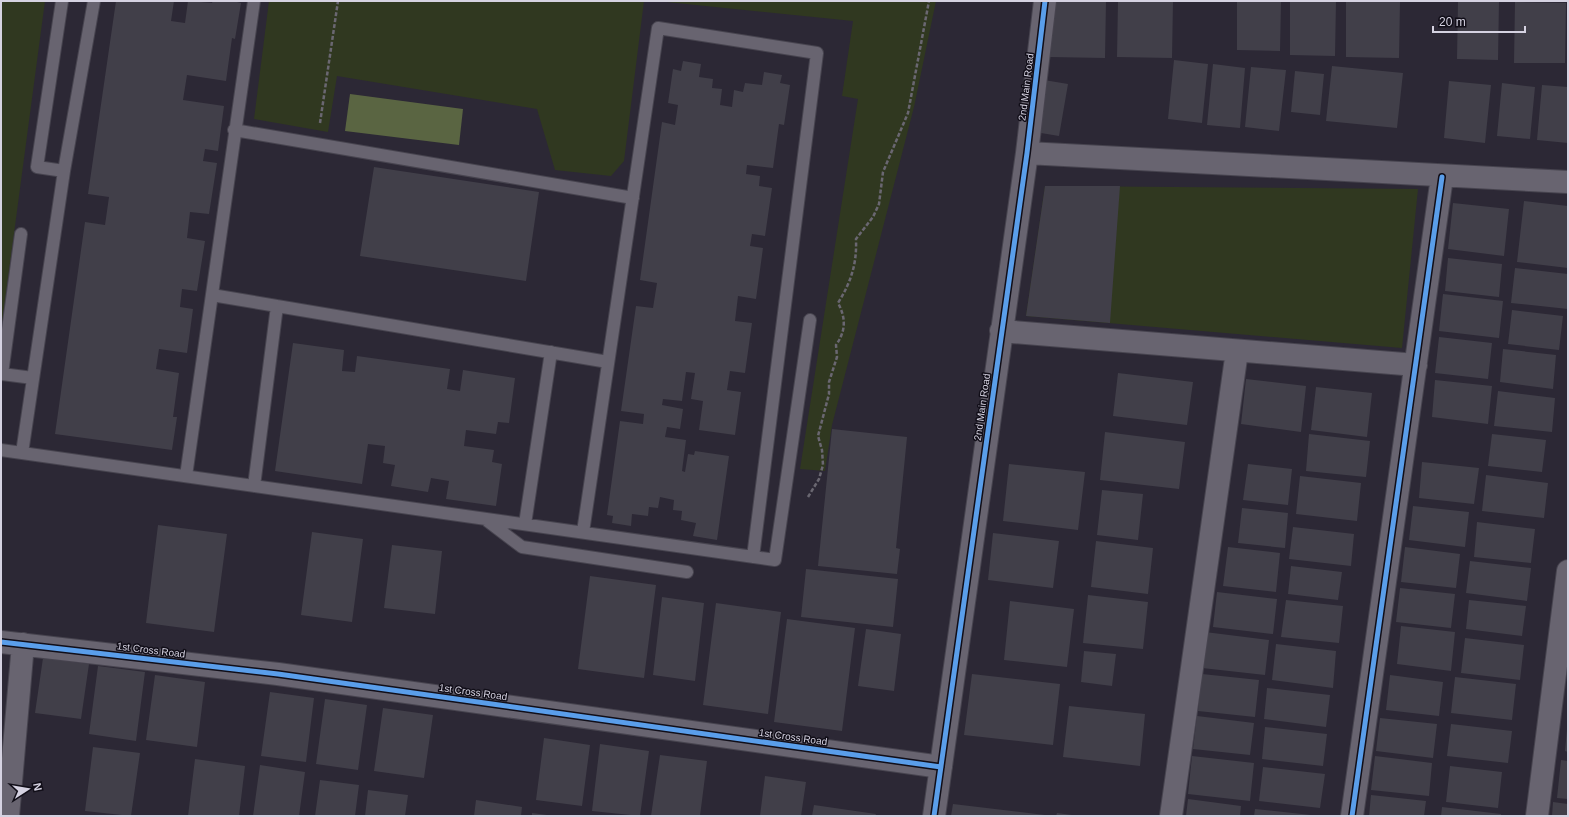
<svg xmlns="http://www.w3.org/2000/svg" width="1569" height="817" font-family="Arial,sans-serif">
  <rect width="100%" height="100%" fill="#2c2835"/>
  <path fill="#303820" d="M1,1H45L1,331Z
    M269,1H644L624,161L611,176L555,170L537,109L337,76L328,132L254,119Z
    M657,1H936L914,107L832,425L825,471L800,469L858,99L842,96L853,21Z
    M1045,186L1418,189L1402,348L1026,316Z"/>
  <path fill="#5a6542" d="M350,94L463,109L459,145L345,131Z"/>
  <path fill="#413f49" d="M116,1H174L171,21L185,23L188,1L212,3L213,1H233L241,3L235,39L232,38L226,81L187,75L183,100L224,106L218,151L205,149L203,161L217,163L209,214L190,212L187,238L205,241L197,291L182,289L180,307L193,309L187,353L159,349L156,369L179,373L173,417H177L172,450L55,434L85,222L105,225L109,197L88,194Z
    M1051,1H1106L1105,58L1050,57Z
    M1118,1H1173L1172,58L1117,57Z
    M1237,1H1281L1280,51L1237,50Z
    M1290,1H1336L1335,56L1290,55Z
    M1346,1H1400L1399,58L1346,57Z
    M1458,1H1499L1498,60L1457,59Z
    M1515,2L1566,3L1565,63H1514Z
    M1174,60L1208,64L1202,123L1168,119Z
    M683,61L701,64L699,77L713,79L712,88L722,89L720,105L732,107L734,90L743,92L745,83L762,85L764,72L782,75L780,83L790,85L784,125L779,124L773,168L747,165L746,174L760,176L759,186L772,188L765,236L752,234L750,246L763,248L756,299L738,296L735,321L752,323L745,373L730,371L727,390L741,392L735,435L699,430L703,401L691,399L695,373L686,372L682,401L663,399L662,405L683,409L680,429L667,427L665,437L686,440L682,471L685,472L688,454L694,455L695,451L729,456L717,540L693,536L696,523L681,520L682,511L673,510L674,500L660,497L658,508L649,507L648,516L632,514L631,526L612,523L613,516L607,515L620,421L643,424L644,414L621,411L636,306L653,308L657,283L640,280L662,122L675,125L678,105L668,103L673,69L681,71Z
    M1213,64L1245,68L1240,128L1207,125Z
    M1332,66L1403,73L1397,128L1326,121Z
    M1251,67L1286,70L1279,131L1245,127Z
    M1295,71L1324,74L1320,115L1291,112Z
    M1044,80L1068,84L1059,136L1035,132Z
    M1449,81L1491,85L1485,143L1444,138Z
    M1502,83L1535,87L1530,139L1497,136Z
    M1542,85L1568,87V143L1537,140Z
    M374,167L539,192L526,281L360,256Z
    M1045,186H1120L1110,323L1026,316Z
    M1524,201L1568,206V268L1517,262Z
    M1453,203L1509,209L1504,256L1448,249Z
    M1448,258L1502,264L1499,297L1445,291Z
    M1515,268L1568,274V309L1511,303Z
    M1443,294L1503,301L1499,338L1439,331Z
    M1512,310L1563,316L1559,350L1508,344Z
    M1439,337L1492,343L1488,379L1435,373Z
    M293,343L344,350L342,371L355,372L357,356L450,369L447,389L460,391L463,370L515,378L509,423L498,422L496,434L466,430L464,446L494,450L492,462L502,464L496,506L446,499L449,481L431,478L428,492L391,486L395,465L383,463L385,446L368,444L362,484L275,471Z
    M1503,349L1556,355L1553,389L1500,382Z
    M1118,373L1193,382L1187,425L1113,416Z
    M1246,379L1306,386L1301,432L1241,424Z
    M1435,380L1492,386L1488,424L1432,417Z
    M1316,387L1372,393L1367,437L1311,430Z
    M1498,391L1555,398L1552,432L1494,426Z
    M832,429L907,437L896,548L900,549L897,574L818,566Z
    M1105,432L1185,442L1179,489L1100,480Z
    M1309,434L1370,441L1366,477L1306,471Z
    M1492,434L1546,440L1542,472L1488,466Z
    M1422,462L1479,468L1474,504L1419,498Z
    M1009,464L1085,472L1078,530L1003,521Z
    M1248,464L1292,469L1288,505L1243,500Z
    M1486,475L1548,483L1544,518L1482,511Z
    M1300,476L1361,483L1357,521L1296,514Z
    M1102,490L1143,494L1138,540L1097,535Z
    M1413,506L1469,512L1465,547L1409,540Z
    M1242,508L1288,513L1285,548L1238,543Z
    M1477,522L1535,529L1531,563L1474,557Z
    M158,525L227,534L214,632L146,623Z
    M1293,527L1354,534L1351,566L1289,559Z
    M312,532L363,539L352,622L301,615Z
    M993,533L1059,541L1053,588L988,580Z
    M1096,541L1153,548L1148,594L1091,587Z
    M392,545L442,551L435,614L384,608Z
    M1228,547L1280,553L1276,592L1223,586Z
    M1405,547L1460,554L1456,588L1401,582Z
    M1470,561L1531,568L1527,601L1466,593Z
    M1291,566L1342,572L1338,600L1288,594Z
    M806,569L898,579L893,627L801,617Z
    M590,576L656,585L644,678L578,669Z
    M1400,588L1455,594L1451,628L1396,622Z
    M1217,592L1277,599L1273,634L1213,627Z
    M1088,595L1148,602L1143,649L1083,643Z
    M662,597L704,603L695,681L653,675Z
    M1286,600L1343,606L1339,643L1281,637Z
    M1469,600L1526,606L1522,636L1466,629Z
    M1010,601L1074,609L1067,667L1004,660Z
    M716,603L781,612L768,714L703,705Z
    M787,619L855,628L842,731L774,722Z
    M1401,626L1455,632L1451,671L1397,664Z
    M866,629L901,634L894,691L858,686Z
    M1205,632L1269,640L1265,675L1202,668Z
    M1465,638L1524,645L1520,680L1461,673Z
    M1276,644L1336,651L1333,688L1272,680Z
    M1084,651L1116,654L1112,686L1081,682Z
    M43,658L89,664L81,719L35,713Z
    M98,666L145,672L136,741L89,734Z
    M972,674L1060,684L1053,745L964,735Z
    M1202,674L1259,680L1255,717L1198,711Z
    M155,675L205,682L197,747L146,740Z
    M1390,675L1443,682L1439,716L1386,710Z
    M1455,677L1516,684L1512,720L1451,713Z
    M1267,688L1330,695L1326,727L1264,719Z
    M270,692L314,698L306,762L261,756Z
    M325,699L367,705L358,770L316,764Z
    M1069,706L1145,714L1140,766L1063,757Z
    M383,708L433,715L424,778L374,771Z
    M1197,716L1254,723L1250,755L1193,749Z
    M1380,718L1437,724L1433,758L1376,751Z
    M1451,724L1512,731L1508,763L1447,756Z
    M1265,727L1327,734L1323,766L1262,759Z
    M1567,729H1568V752L1565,751Z
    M544,738L590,745L582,806L536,800Z
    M600,744L649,751L640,816L592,811Z
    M93,747L140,753L131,816L85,811Z
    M660,755L707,761L700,816H651Z
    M1192,756L1254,763L1250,801L1188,794Z
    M1375,756L1432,763L1429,796L1371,790Z
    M195,759L245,766L239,816H188Z
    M1561,760L1568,761V799L1557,798Z
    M260,765L305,772L299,816H253Z
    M1450,766L1502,772L1498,808L1446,802Z
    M1263,767L1325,774L1320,808L1259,801Z
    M765,776L806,782L801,816H760Z
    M320,780L359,785L355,816H315Z
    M368,790L408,795L405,816H365Z
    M1371,795L1426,801L1424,816H1369Z
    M1188,799L1241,806L1240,816H1186Z
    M476,800L522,807L521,816H474Z
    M1553,802L1568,804V816H1552Z
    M953,804L1045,815V816H951Z
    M814,805L876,814L875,816H812Z
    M1442,807L1501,814V816H1441Z
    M1255,809L1311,815V816H1254Z
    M532,813L547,815V816H532Z
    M1057,813L1072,815V816H1056Z"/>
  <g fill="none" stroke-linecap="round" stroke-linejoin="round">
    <g stroke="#47444f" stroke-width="14">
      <path id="lane" d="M62,1L37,167L64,171
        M234,130L633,198
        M21,234L2,374L33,378
        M212,295L608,362
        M1,450L775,560L810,320
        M22,453L64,171L94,1
        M186,476L254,1
        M254,486L277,306
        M485,519L522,547L687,572
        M525,524L551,352
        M583,532L658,28L817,53L753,557"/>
    </g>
    <g stroke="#47444f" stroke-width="24">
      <path id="street" d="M1027,153L1568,182
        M1001,331L1416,365
        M1,642L278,674L941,767
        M8,816L23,644
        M934,816L1027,153L1045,1
        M1171,816L1237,351
        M1352,816L1442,177
        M1537,816L1568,571"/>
    </g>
    <path stroke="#6a6771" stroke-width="2.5" stroke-dasharray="4 2" stroke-linecap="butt" d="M320,123L338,1
      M808,497L819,479L823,465L822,450L818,436L829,394V382L837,357L836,345C846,331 846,318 838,303C851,282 857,264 856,239L873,217L879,204L883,172L908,113L929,1"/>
    <use href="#lane" stroke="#686470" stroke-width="12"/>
    <use href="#street" stroke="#686470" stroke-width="22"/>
    <g stroke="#110e18" stroke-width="8">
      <path id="cycleway" d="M1,642L278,674L941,767
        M934,816L1027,153L1045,1
        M1352,816L1442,177"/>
    </g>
    <use href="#cycleway" stroke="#5a9eea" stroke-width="5"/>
  </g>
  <g text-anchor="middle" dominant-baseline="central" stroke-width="3" stroke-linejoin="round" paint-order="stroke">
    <g font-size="10" fill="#d5d2e1" stroke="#110e18">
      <text transform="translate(1026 87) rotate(-83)">2nd Main Road</text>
      <text transform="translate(982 407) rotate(-82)">2nd Main Road</text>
      <text transform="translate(151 650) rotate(7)">1st Cross Road</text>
      <text transform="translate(473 692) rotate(8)">1st Cross Road</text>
      <text transform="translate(793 737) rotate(8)">1st Cross Road</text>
    </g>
  </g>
  <rect width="1569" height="817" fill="none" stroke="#d5d2e1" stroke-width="4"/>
  <g transform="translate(28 789) rotate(78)" stroke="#110e18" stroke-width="3" paint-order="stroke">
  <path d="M0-3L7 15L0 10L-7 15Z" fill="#d5d2e1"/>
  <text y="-6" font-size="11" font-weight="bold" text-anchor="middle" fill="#d5d2e1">N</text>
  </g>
  <path d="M1433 26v6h92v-6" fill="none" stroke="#d5d2e1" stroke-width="2"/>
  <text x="1439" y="26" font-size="12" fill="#d5d2e1" stroke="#110e18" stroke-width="3" paint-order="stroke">20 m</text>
</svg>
